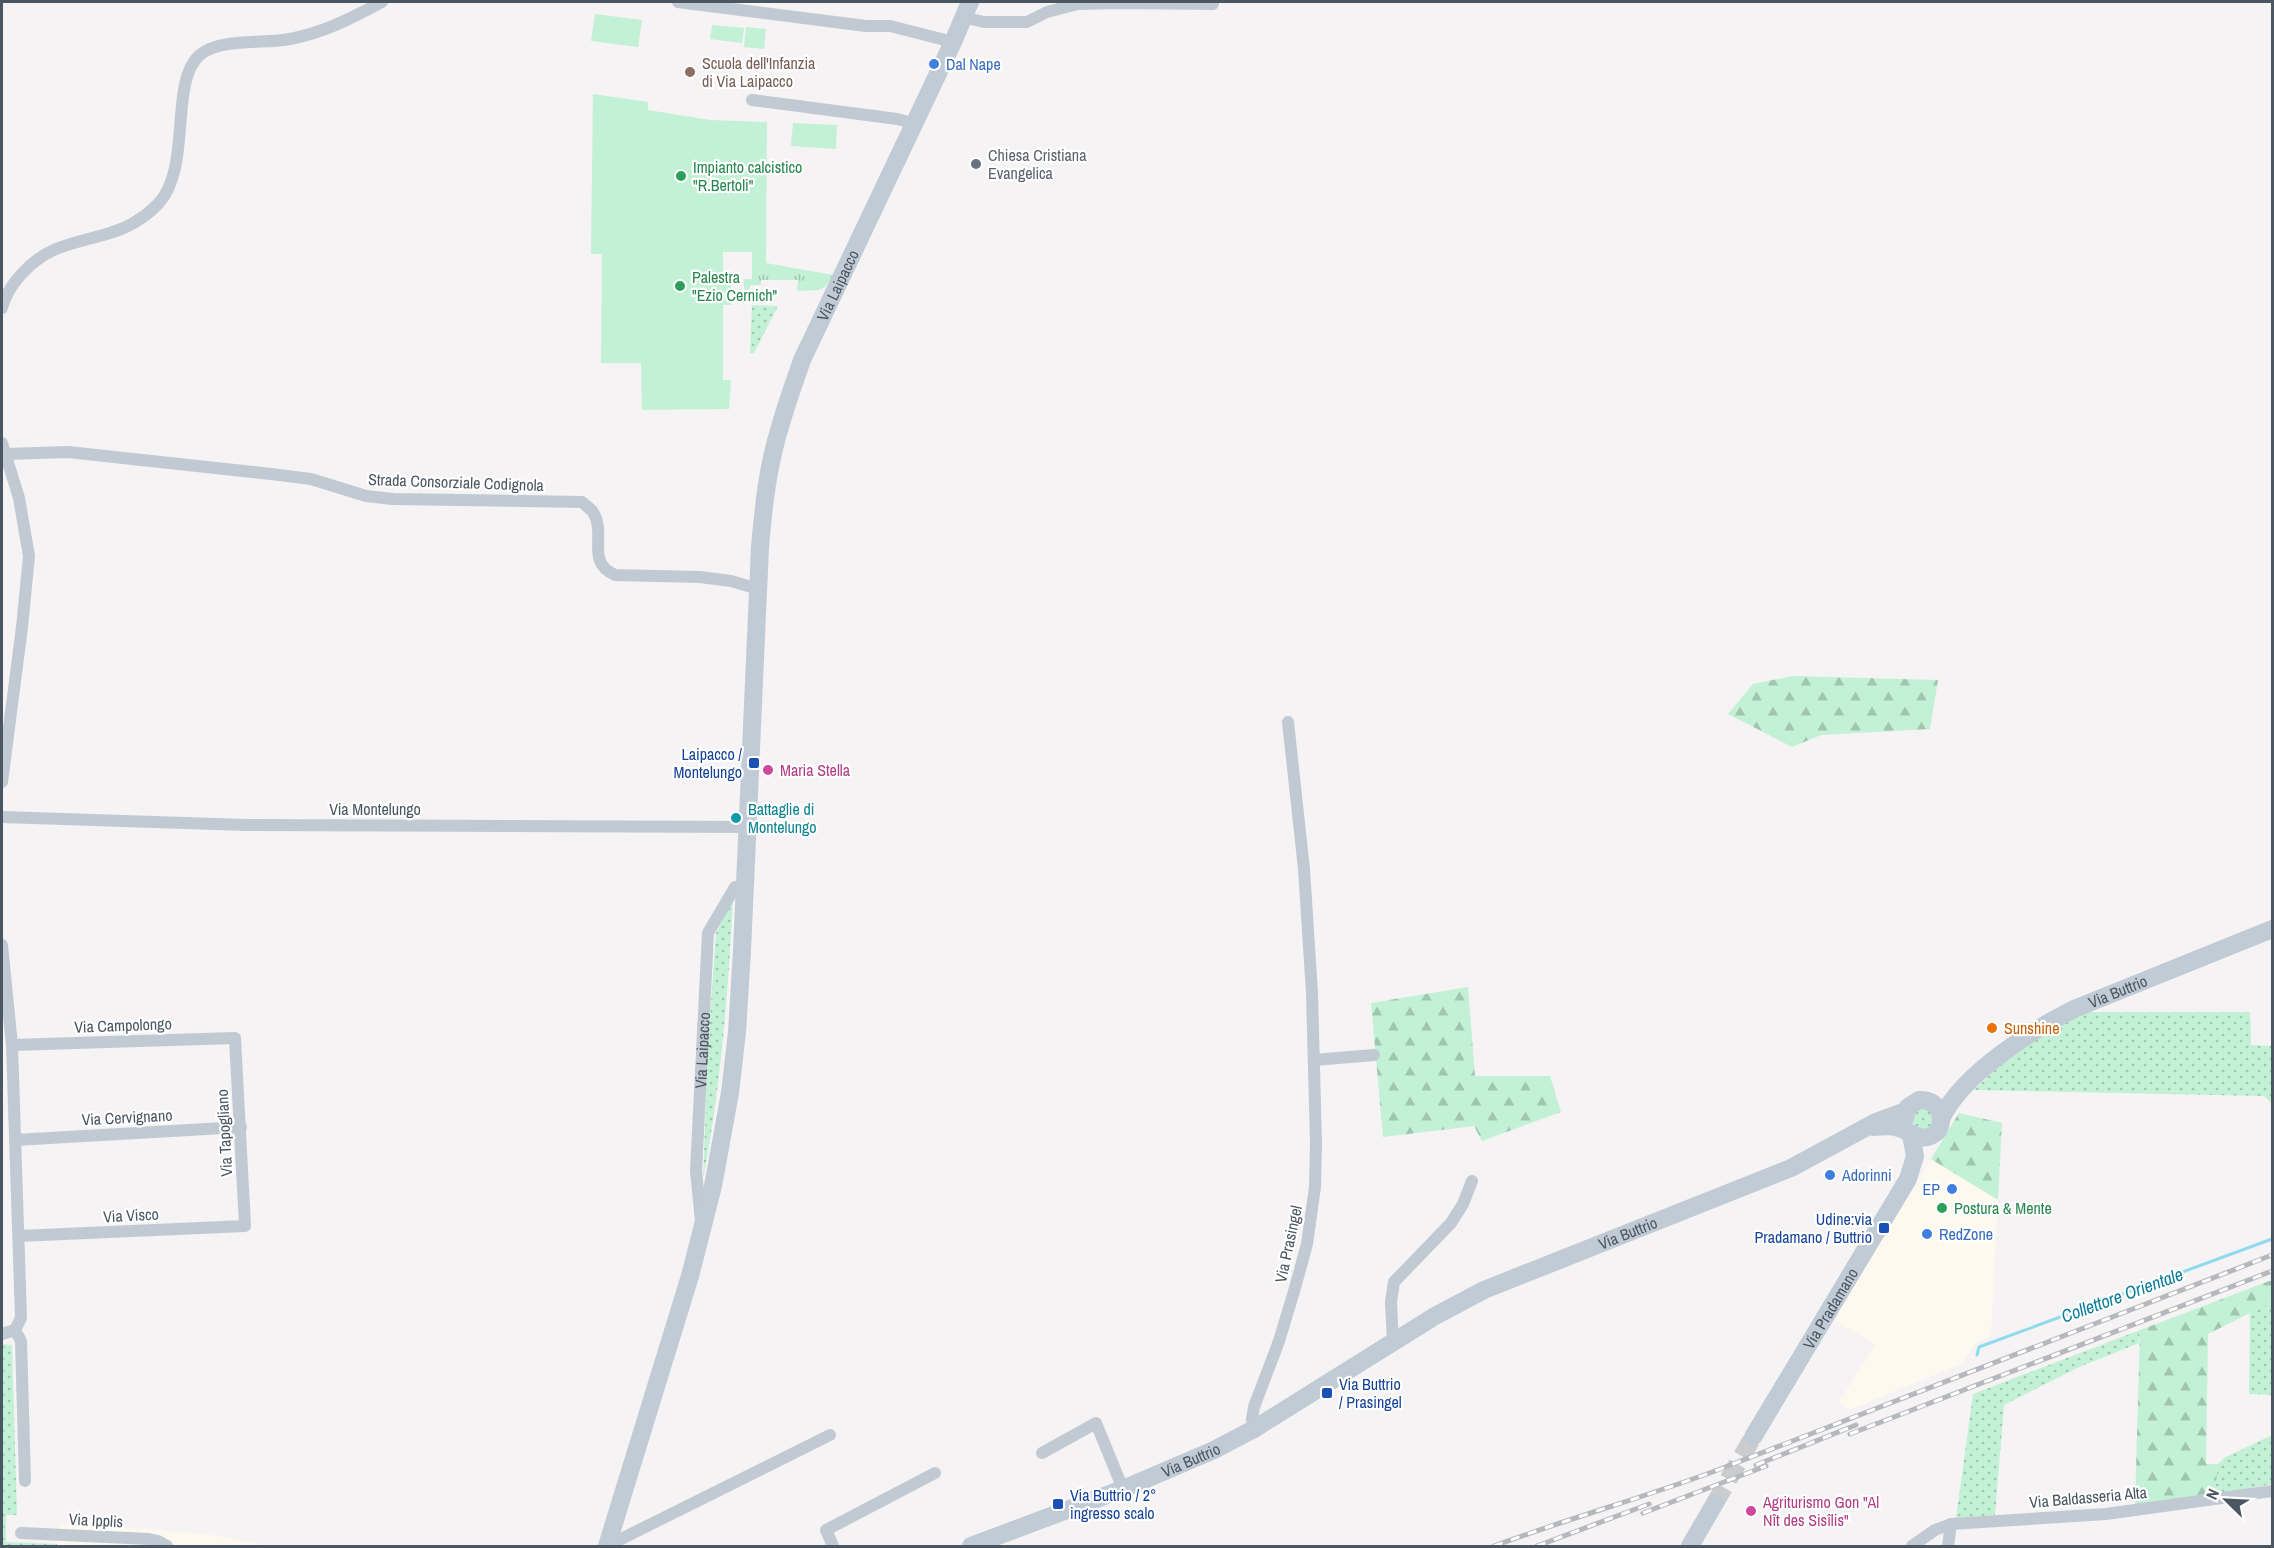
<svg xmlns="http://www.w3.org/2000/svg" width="2274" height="1548" font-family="'Archivo Narrow',sans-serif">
  <defs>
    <pattern id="grass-dots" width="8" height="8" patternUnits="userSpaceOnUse" patternTransform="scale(1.5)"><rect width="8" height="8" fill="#c3f1d5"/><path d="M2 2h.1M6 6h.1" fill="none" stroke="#a0c6b0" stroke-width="1.8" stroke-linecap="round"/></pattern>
    <pattern id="forest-firs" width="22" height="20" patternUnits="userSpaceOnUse" patternTransform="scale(1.5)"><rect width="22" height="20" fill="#c3f1d5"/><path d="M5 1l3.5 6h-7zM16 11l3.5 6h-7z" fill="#a0c6b0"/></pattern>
    <pattern id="park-tufts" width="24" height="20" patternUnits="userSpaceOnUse" patternTransform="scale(1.5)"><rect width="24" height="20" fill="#c3f1d5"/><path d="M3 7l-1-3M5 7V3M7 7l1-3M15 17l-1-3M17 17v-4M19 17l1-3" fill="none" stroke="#a0c6b0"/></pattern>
  </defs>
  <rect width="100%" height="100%" fill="#f5f3f3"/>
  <path fill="#fdf9ef" d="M1931,1159L1998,1200L1991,1336L1975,1343L1963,1363L1849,1410L1838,1403L1876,1345L1833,1319Z
    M60,1524L186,1532L219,1536L266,1546H57Z"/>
  <path fill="url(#grass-dots)" d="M752,305L778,306L754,353H750Z
    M733,898C728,993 721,1086 703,1179L708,1046L716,933Z
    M2078,1012H2250L2251,1045L2272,1046V1103L2264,1096L1974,1090L2010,1056Z
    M1921,1107L1933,1111V1128L1915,1130L1910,1119Z
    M2272,1302V1395L2249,1394L2250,1313Z
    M2140,1330L2139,1343L2077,1368L2004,1405L1995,1515L1956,1518L1973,1394Z
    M2,1344L12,1345L17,1515H6V1542L57,1544V1546H2Z
    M2272,1435V1484L2215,1494L2218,1464L2224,1458Z"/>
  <path fill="url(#forest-firs)" d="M1793,676L1938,680L1930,729L1821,735L1792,747L1728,714L1753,684Z
    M1468,987L1475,1076H1550L1561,1112L1482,1141L1474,1126L1383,1137L1371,1003Z
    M1959,1113L2002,1123L1998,1200L1931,1159Z
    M2272,1280V1302L2208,1334L2206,1464H2218L2215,1494L2135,1505L2140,1330Z"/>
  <path fill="url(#park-tufts)" d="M752,252H766V263L833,275C825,293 816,290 797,291L798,280H761V285H750V291L744,290V279H752Z"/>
  <path fill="#c3f1d5" d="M595,14L642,20L638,47L591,41Z
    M712,25L744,28L742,43L710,39Z
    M746,27L766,29L764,49L744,47Z
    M593,94L648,102V110L710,120L767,122L766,252H723V281H731V305H723V380H731L729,409L642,410L641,363H601L602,254H591Z
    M793,123L837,125L836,149L791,146Z"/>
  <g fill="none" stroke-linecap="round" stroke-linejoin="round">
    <path stroke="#90daee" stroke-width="3" d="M1977,1355L1979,1347L2272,1239"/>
    <path stroke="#caccce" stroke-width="18" stroke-dasharray="18 9" stroke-linecap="butt" d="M1715,1503L1753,1437"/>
    <g stroke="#c1cad2" stroke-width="12">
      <path d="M678,2L866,26H890L953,42"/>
      <path d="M963,17L984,22H1027L1047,12L1078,4L1119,3L1213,4"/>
      <path d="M752,100L897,119L913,123"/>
      <path d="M2,308C8,284 32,259 56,249C94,234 126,237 158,204C193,167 168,80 201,54C222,38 265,44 290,39C326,32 351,18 382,2"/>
      <path d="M2,443L19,498L29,556L22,627L2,782"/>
      <path d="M5,454L68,452L271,474L311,479L366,496L393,499L582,502C585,505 590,508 593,512C607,535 585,562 615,575L700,577L731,581L748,586L758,587"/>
      <path d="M2,817L246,825L748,827"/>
      <path d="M2,945L12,1045L21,1318L15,1330"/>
      <path d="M12,1045L235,1038L245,1226L19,1236"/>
      <path d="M1314,1060L1374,1055"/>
      <path d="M15,1140L241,1127"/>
      <path id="s1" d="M701,1221L696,1171L708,933L735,887L745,886"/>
      <path d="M15,1330L21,1341L25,1481"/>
      <path d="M2,1334L15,1330"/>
      <path d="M1393,1343L1391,1302L1394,1282L1451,1223L1463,1204L1472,1181"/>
      <path d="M1254,1429L1252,1419L1254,1407L1279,1341L1295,1288L1307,1244L1315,1187L1316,1143L1312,993L1304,869L1288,722"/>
      <path d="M1042,1453L1096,1423L1123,1489"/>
      <path d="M21,1533L149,1539L158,1541L167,1546"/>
      <path d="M607,1546L830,1435"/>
      <path d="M833,1546L826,1530L935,1473"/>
      <path d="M1912,1546L1935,1530L1951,1524L2106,1514L2272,1491"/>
      <path d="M1948,1546L1951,1524"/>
    </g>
    <g stroke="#c1cbd6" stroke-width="18">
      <path id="s2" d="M1942,1117C1963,1074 2032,1030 2074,1009L2272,929"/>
      <path d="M1874,1127C1883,1126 1891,1125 1899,1128C1914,1133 1923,1145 1938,1131C1946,1115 1937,1099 1919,1100L1908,1107L1904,1121"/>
      <path id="s3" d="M1753,1437L1908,1179L1915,1156L1911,1135"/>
      <path id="s4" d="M607,1546L690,1276L713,1186L730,1093L737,1032L742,951L760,547C763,514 766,481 774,449C781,419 792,389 802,360L953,42L970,2"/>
      <path id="s5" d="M971,1546L1123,1489L1214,1450L1254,1429L1435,1316L1484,1290L1791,1168L1876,1122L1906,1111"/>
      <path d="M1690,1546L1715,1503"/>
    </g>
    <g stroke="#b5b8bd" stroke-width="5">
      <path id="rail" d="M1850,1434L2272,1271
        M1756,1465L1856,1425
        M1643,1513L1766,1466
        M1494,1546C1567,1519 1642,1498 1715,1471L2272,1255
        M1537,1546L1649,1504"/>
    </g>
    <use href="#rail" stroke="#fff" stroke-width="3" stroke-dasharray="9" stroke-linecap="butt"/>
  </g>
  <g fill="#3f7fe0" stroke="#fff" stroke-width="2">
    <circle cx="934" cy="64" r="6"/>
    <circle cx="1830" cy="1175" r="6"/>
    <circle cx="1952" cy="1189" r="6"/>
    <circle cx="1927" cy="1234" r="6"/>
  </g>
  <circle fill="#8d6e63" stroke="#fff" stroke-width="2" cx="690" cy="72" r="6"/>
  <circle fill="#6b7280" stroke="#fff" stroke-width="2" cx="976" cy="164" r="6"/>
  <g fill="#2e9e5b" stroke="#fff" stroke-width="2">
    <circle cx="681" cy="176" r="6"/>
    <circle cx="680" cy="286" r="6"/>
    <circle cx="1942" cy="1208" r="6"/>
  </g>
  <g fill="#1a4fb4" stroke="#fff" stroke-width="2">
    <rect x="748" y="757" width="12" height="12" rx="3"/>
    <rect x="1878" y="1222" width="12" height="12" rx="3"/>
    <rect x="1321" y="1387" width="12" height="12" rx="3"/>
    <rect x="1052" y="1498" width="12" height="12" rx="3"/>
  </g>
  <g fill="#d1479c" stroke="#fff" stroke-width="2">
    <circle cx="768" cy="770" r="6"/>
    <circle cx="1751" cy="1511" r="6"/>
  </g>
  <circle fill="#0f9aa8" stroke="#fff" stroke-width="2" cx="736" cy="818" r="6"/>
  <circle fill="#e8710a" stroke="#fff" stroke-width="2" cx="1992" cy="1028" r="6"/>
  <g text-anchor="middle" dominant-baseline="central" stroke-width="4.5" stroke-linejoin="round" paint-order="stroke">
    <g font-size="16" fill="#785e54" stroke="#fff" text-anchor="start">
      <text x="702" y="63">Scuola dell'Infanzia<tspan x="702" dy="18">di Via Laipacco</tspan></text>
    </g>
    <g font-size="16" fill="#366cbe" stroke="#fff" text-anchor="start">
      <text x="946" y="64">Dal Nape</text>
      <text x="1842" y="1175">Adorinni</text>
      <text x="1940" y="1189" text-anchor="end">EP</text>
      <text x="1939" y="1234">RedZone</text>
    </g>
    <g font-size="16" fill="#5b616d" stroke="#fff" text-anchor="start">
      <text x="988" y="155">Chiesa Cristiana<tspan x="988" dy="18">Evangelica</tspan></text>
    </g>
    <g font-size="16" fill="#27864d" stroke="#fff" text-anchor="start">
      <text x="693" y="167">Impianto calcistico<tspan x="693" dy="18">"R.Bertoli"</tspan></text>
      <text x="692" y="277">Palestra<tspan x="692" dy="18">"Ezio Cernich"</tspan></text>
      <text x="1954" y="1208">Postura &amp; Mente</text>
    </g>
    <g font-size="16" fill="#4a5661" stroke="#fff">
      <text stroke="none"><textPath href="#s4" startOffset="1292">Via Laipacco</textPath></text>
      <text transform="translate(456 482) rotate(2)">Strada Consorziale Codignola</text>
      <text x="375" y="809">Via Montelungo</text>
      <text stroke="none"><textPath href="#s2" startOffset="220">Via Buttrio</textPath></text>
      <text transform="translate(123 1025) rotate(-2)">Via Campolongo</text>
      <text stroke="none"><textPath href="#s1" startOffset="171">Via Laipacco</textPath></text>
      <text transform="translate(127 1117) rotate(-3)">Via Cervignano</text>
      <text transform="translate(224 1133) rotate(-93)">Via Tapogliano</text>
      <text transform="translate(131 1215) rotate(-3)">Via Visco</text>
      <text stroke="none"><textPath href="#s5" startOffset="730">Via Buttrio</textPath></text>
      <text transform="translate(1288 1244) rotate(-78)">Via Prasingel</text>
      <text stroke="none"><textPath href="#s3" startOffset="150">Via Pradamano</textPath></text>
      <text stroke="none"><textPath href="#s5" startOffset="236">Via Buttrio</textPath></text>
      <text transform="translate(2088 1497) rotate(-5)">Via Baldasseria Alta</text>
      <text transform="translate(96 1520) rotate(3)">Via Ipplis</text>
    </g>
    <g font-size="16" fill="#164399" stroke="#fff" text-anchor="end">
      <text x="742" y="754">Laipacco /<tspan x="742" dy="18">Montelungo</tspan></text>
      <text x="1872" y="1219">Udine:via<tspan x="1872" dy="18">Pradamano / Buttrio</tspan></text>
      <text x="1339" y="1384" text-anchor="start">Via Buttrio<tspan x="1339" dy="18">/ Prasingel</tspan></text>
      <text x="1070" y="1495" text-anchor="start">Via Buttrio / 2°<tspan x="1070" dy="18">ingresso scalo</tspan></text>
    </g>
    <g font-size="16" fill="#b23c85" stroke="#fff" text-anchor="start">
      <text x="780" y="770">Maria Stella</text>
      <text x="1763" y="1502">Agriturismo Gon "Al<tspan x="1763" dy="18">Nît des Sisîlis"</tspan></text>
    </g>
    <g font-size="16" fill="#0d838f" stroke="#fff" text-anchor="start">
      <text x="748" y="809">Battaglie di<tspan x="748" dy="18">Montelungo</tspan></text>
    </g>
    <g font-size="16" fill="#c56008" stroke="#fff" text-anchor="start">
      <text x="2004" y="1028">Sunshine</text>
    </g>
    <g font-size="18" font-style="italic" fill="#0c7c9b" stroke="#fff">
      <text transform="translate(2122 1295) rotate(-20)">Collettore Orientale</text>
    </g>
  </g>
  <rect width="2274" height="1548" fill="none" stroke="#4a5661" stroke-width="6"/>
  <g transform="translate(2226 1500) rotate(294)" stroke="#ffffff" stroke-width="4.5" paint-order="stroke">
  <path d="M0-4.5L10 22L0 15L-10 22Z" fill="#4a5661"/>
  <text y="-9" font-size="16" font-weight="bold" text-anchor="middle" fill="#4a5661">N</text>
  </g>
</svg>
